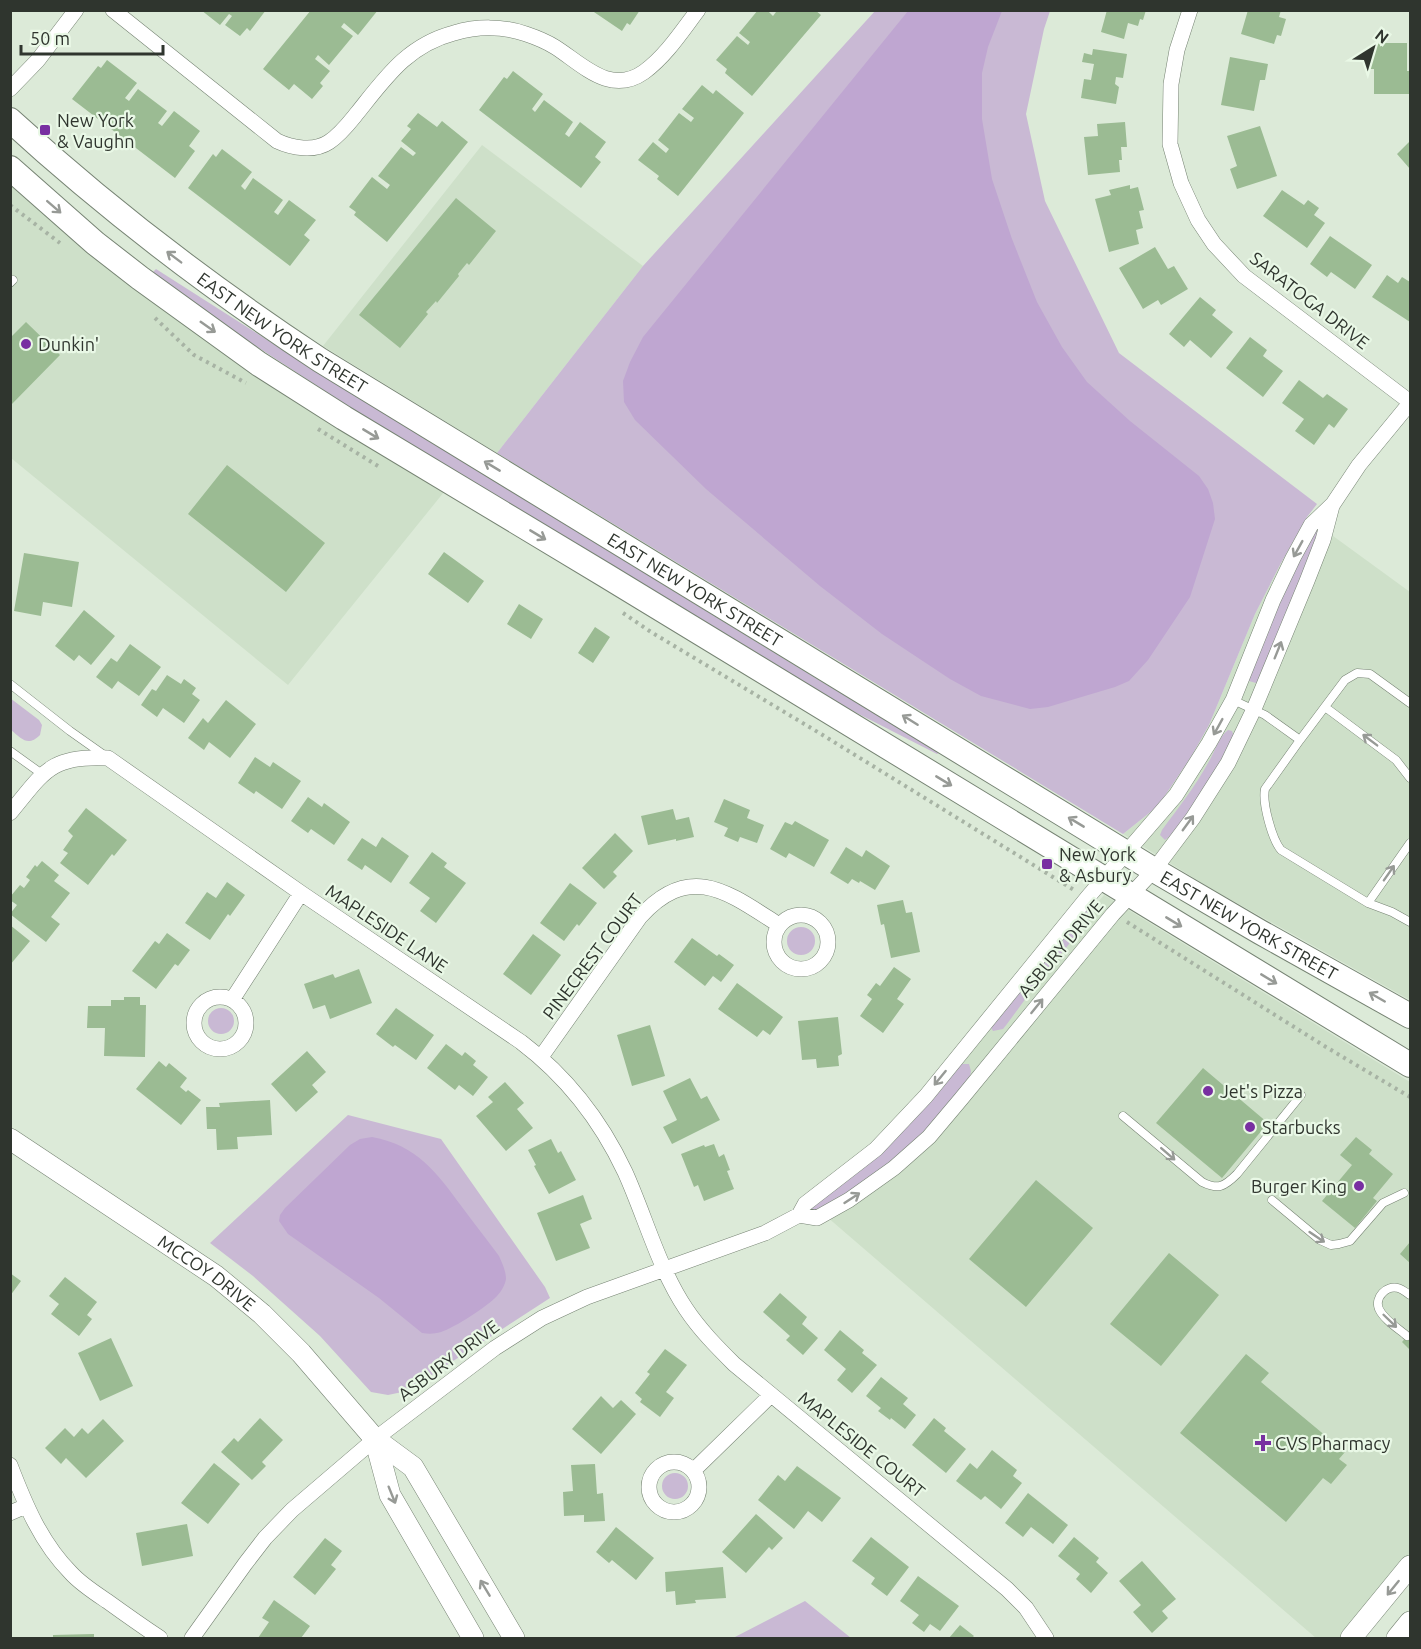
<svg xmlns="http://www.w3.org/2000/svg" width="1421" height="1649" font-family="Ubuntu,sans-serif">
  <rect width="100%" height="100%" fill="#dcead8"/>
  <path fill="#cee0c9" d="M482,145L643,266L497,453L323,346Z
    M10,173L444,492L288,685L11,458Z
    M1307,517L1410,592V1000L1210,888L1123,834L1158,806L1191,757L1209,725L1255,614L1281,563Z
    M1104,895L1410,1082V1553L1341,1638H1316L812,1204L890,1146Z"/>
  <path fill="#c9b9d4" d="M875,11H1050L1044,29L1026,114L1045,201L1119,353L1317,504L1307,517L1281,563L1255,614L1209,725L1191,757L1158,806L1123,834L497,453L643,266Z
    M156,269L322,375L817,679L940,752L937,754L845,707L351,408L242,337L153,272Z
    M1323,527L1259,680L1256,683L1249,681L1250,675L1272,616L1315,528Z
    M10,698L39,720L42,725L40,735C28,747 22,739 11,730Z
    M1228,730L1232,731L1234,737L1200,797L1170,836L1165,840L1160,835L1162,830C1178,808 1195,787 1208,763C1215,752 1218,738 1228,730Z
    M1085,907H1090L1094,909V913L1032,990L1007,1024L1003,1029L993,1031L990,1026Z
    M787 941a14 14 0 1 1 28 0a14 14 0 1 1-28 0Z
    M208 1021a13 13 0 1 1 26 0a13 13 0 1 1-26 0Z
    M962,1064H969L971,1071L970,1077C954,1096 939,1117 922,1134C890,1166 852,1192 813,1213L807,1208L956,1066Z
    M348,1115L441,1139L545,1287L550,1298L407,1391L388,1395L371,1392L320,1336L253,1276L210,1243Z
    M662 1486a13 13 0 1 1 26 0a13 13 0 1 1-26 0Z
    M805,1601L851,1638H733Z"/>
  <path fill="#bfa6d1" d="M908,11H1002L988,47L982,73V119L992,179L1012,239L1037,302L1062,347L1087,382L1130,421L1199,476L1208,489L1213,503L1215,519L1190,597L1148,660L1129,681L1115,687L1048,707L1030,709L981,696L950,679L882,634L820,586L706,489L635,420L624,402L623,381L630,362L643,337Z
    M372,1137C417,1145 437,1173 462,1207C474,1223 487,1240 499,1256C502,1263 506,1271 506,1279C505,1285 501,1292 497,1296C488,1306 454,1328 441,1332C434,1334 429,1334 422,1333L379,1298L288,1234L279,1221L280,1215L285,1208L350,1145L360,1139Z"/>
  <path fill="#9bbb93" d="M201,10H266L250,31L247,28L240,36L225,25L232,16L229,14L220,25Z
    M311,10H378L358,35L344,23L341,27L353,36L329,65L318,55L315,59L330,71L320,83L323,86L312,99L294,84L289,90L263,69Z
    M591,10H640L630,25L627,23L622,31Z
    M758,10H767L773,16L776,12L775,10H815L821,15L752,96L725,73L727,69L716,60L737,36L748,45L750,42L739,33Z
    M1107,10H1146L1143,20L1140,19L1138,26L1128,23L1124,39L1101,32Z
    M1248,10H1281L1279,17L1286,19L1281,36L1277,35L1274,44L1241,34Z
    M1374,43H1407V71H1410V94H1374V69H1365V52H1374Z
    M1093,49L1127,54L1123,78L1116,77L1115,84L1119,87L1116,104L1081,98L1084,79L1091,80L1094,64L1082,62L1084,53L1092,55Z
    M1230,57L1268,64L1265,80H1260L1254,111L1221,105Z
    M107,60L137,83L125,98L129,101L138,89L167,111L158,123L162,126L174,111L200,131L189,146L195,151L175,178L72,99L98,66L101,68Z
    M513,71L543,94L532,109L535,112L544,100L573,122L565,134L569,137L580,122L606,142L595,157L601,162L581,188L479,110L504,77L507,79Z
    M702,85L713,94L716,90L744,113L678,196L657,179L659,176L638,160L653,142L666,153L669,149L658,140L679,113L691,122L694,118L682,109Z
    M418,113L437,127L442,121L468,142L387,242L354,215L356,212L349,207L372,177L387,189L390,185L378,176L401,147L413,156L416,153L401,141L411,129L407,126Z
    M1125,122L1127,147H1121L1122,160H1119L1120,172L1088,175L1084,137L1098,136L1097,124Z
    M1260,126L1277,176L1237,189L1230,169L1237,166L1227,136Z
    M1410,141V169L1397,154Z
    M222,149L252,172L241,186L245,190L253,178L283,200L274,212L278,215L289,200L316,220L304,235L310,240L290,266L188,188L213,154L216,157Z
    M1130,185V189L1138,187L1144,210L1139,211L1143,228L1136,230L1139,244L1109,252L1095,199L1111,195L1109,190Z
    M1282,190L1304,205L1308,200L1319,208L1314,215L1325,223L1307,248L1263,216Z
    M456,198L496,231L469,265L467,263L458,274L459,276L437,303L436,301L426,312L428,314L400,348L359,315Z
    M1330,236L1372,265L1355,289L1331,272L1327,277L1310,264Z
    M1155,247L1168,269L1174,266L1188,289L1161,305L1158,300L1143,309L1119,268Z
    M1387,275L1398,283L1402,277L1410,282V322L1372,297Z
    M1200,297L1216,310L1212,315L1233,332L1211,358L1190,340L1184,347L1169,334Z
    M26,322L60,355L10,406V338Z
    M1250,337L1267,350L1263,356L1283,371L1263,397L1226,368Z
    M1299,380L1323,398L1327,394L1348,409L1334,428L1329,424L1314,445L1295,431L1304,419L1282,403Z
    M227,465L325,543L286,592L188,514Z
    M444,552L484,581L468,603L428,574Z
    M24,553L79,562L72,607L43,602L41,616L14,611Z
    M519,604L543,619L531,639L507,624Z
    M84,610L115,636L91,665L79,655L74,661L55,646Z
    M595,627L610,637L593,663L578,653Z
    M130,644L161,667L139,696L118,681L112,689L96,677L111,658L117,662Z
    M167,675L181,684L184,679L196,688L192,694L200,700L184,723L163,708L157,717L141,705L152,689L156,691Z
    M226,700L256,724L230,758L209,742L204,750L188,738L203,718L208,723Z
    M255,757L270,767L273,762L301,781L282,809L256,791L254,794L238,783Z
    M308,797L322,807L324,803L350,822L334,845L311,829L308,833L291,821Z
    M724,799L750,810L747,818L764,825L757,843L740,837L738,842L724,836L728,828L714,822Z
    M86,808L127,840L114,856L112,854L88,885L60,863L68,853L63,850L73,836L68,831Z
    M673,809L676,820L689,817L694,837L676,841V839L648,845L641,816Z
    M795,821L829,840L814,867L789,853L786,858L770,849L785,822L792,825Z
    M615,833L633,851L613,872L617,876L604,889L582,868Z
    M382,837L409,856L391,883L365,865L362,870L347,860L362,838L376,847Z
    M846,847L862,857L866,850L890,866L875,890L860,881L859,883L852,879L848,884L830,873Z
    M432,852L447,863L444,867L466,883L436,923L420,911L430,898L409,883Z
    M42,861L59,875L54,881L70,893L51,917L60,924L46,942L10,914L17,905L10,900V897L20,885L24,888L30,880L26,877L35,865L37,867Z
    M227,882L245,895L230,916L228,914L210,940L185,923L207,892L216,898Z
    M570,883L597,903L579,926L577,924L564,941L540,923Z
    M903,900L906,913L912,912L920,952L891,958L884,924L881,925L877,905Z
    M10,925L30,941L10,965Z
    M167,933L190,950L178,966L175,964L156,989L132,971L155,941L159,944Z
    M533,934L561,955L531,995L503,974Z
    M692,938L717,956L719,954L734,965L721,982L713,976L705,986L674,962Z
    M894,967L911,979L897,999L904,1004L883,1033L860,1016L872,999L867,995L876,983L880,986Z
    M359,969L372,1003L330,1019L325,1005L313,1009L304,984L333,974L335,978Z
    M737,983L783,1017L770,1035L763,1030L757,1037L718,1009Z
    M124,997H140V1005H146L145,1057L104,1056L105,1028H87L88,1006H111V1000H124Z
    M396,1008L434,1035L416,1060L395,1045L393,1047L376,1034Z
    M838,1017L842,1054L838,1056L839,1066L817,1068L816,1059L802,1060L798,1021Z
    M650,1025L665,1076L632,1086L617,1035Z
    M446,1044L462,1056L465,1052L476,1061L473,1065L488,1077L473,1096L459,1085L455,1090L427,1068Z
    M307,1051L326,1072L312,1085L318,1092L296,1112L271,1084Z
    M159,1061L166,1067L169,1063L187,1078L180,1087L186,1092L188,1090L201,1100L181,1125L136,1089Z
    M1203,1068L1268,1123L1222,1178L1156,1123Z
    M690,1078L701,1099L707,1096L720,1120L672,1144L663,1127L677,1120L663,1091Z
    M505,1082L524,1103L517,1109L533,1128L506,1151L476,1116L493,1102L488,1097Z
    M270,1100L272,1135L237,1137L238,1149L217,1150L216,1129H207L206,1107H220L219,1103Z
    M1356,1137L1372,1150L1369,1154L1393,1174L1373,1198L1377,1201L1355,1228L1322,1201L1352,1165L1340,1155Z
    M551,1139L558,1153L561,1151L576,1180L549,1194L534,1166L536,1165L528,1150Z
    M714,1144L719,1157L724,1154L730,1170L727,1171L734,1189L704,1201L698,1185L694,1187L681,1154L704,1145L705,1147Z
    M1036,1180L1093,1228L1026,1307L969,1259Z
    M583,1195L592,1219L580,1224L590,1248L556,1261L537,1213Z
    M1410,1242V1263L1400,1254Z
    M1169,1253L1219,1295L1161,1366L1110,1324Z
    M10,1273L21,1281L10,1296Z
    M65,1277L97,1302L87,1315L92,1319L79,1336L51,1314L59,1304L49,1296Z
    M780,1293L807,1317L802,1324L818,1338L803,1355L786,1340L790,1336L763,1312Z
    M840,1330L864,1350L862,1353L877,1365L852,1393L837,1380L846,1369L824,1350Z
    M1410,1333V1350L1402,1342Z
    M111,1338L133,1386L100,1401L78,1353Z
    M665,1349L687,1365L666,1392L674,1398L660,1417L640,1402L642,1399L635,1393L650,1374L647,1372Z
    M1246,1354L1269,1373L1261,1382L1345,1452L1339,1459L1347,1465L1331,1484L1323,1478L1286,1522L1180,1433Z
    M881,1377L908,1398L903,1404L916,1415L905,1429L891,1418L890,1420L878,1411L881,1408L866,1396Z
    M601,1396L613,1408L621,1400L636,1414L601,1454L572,1429Z
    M260,1418L283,1440L262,1462L266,1466L252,1480L221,1452L234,1438L238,1442Z
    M934,1418L946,1428L944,1431L966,1449L946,1473L912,1445Z
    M103,1419L124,1441L86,1478L66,1458L61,1464L45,1448L65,1428L74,1437L82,1428L88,1434Z
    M992,1450L1017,1470L1013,1476L1022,1483L1001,1509L985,1496L981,1500L956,1481L970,1463L977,1469Z
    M214,1463L240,1484L208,1524L181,1503Z
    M595,1464L597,1494L603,1493L605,1521L584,1522V1515L564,1516L563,1492L573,1491L571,1465Z
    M797,1466L841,1498L822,1522L808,1511L794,1529L758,1500L778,1475L785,1481Z
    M1028,1493L1068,1525L1053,1544L1031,1527L1023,1537L1005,1523Z
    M756,1514L783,1538L772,1550L769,1547L746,1573L722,1552Z
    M187,1524L193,1556L142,1566L136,1533Z
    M616,1527L654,1558L636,1580L612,1560L609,1563L596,1552Z
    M871,1537L909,1567L887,1596L871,1584L875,1578L852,1561Z
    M1074,1537L1099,1558L1096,1562L1108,1573L1091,1593L1076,1579L1080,1574L1058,1556Z
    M325,1538L342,1551L331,1565L336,1569L315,1595L293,1577Z
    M1142,1561L1176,1599L1162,1611L1168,1618L1152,1633L1133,1612L1141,1605L1119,1581Z
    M723,1567L726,1598L695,1600L696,1603L676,1605L675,1591L666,1592L665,1572Z
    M918,1576L959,1606L940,1631L930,1624L924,1632L912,1623L919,1615L900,1601Z
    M274,1600L310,1626L301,1638H258L269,1622L262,1618Z
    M960,1625L974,1636L972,1638H949Z
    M94,1634V1638H53V1635Z"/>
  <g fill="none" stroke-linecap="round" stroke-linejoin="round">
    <g stroke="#768373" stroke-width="9">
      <path id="lane" d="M10,283L13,280
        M10,684L70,731L104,755
        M1233,700L1265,715L1300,740L1265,789C1262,803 1272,839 1281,850L1368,903L1392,912L1410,922
        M1325,707L1396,760L1410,778
        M1300,740L1345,680L1357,673L1370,674L1410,703
        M10,751L42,774
        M1368,903L1410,843
        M1123,1116L1202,1182C1218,1190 1224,1187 1237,1174L1301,1095
        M1272,1200L1320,1240L1331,1245L1339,1244L1350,1241L1383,1203L1404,1193
        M1407,1336C1399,1329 1384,1320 1379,1309C1374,1297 1387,1285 1398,1288C1402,1289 1407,1293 1410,1295"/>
    </g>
    <g stroke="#768373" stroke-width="16">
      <path id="street" d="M113,10L277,141C292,148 314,152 329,142C341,134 349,123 358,112C386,77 408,45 454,33C477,26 503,26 526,34C535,37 547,42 555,47C582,64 610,96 644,72C666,56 682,31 698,10
        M1190,10L1177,50L1171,84L1170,144L1181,183L1198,220L1214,244L1244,276L1410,402
        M10,89L38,60L76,10
        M10,813C44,772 50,755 108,758L301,893L521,1042C566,1076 601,1121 625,1172C645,1216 659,1269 686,1309C700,1330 717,1347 734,1364L1007,1589L1026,1608L1046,1638
        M774 942a27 27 0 1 1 54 0a27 27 0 1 1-54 0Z
        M194 1023a26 26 0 1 1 52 0a26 26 0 1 1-52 0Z
        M232,1000L301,893
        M541,1057L640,917C690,861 729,893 779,925
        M799,1215L817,1218L849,1200L894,1168L929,1137L961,1099L1113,914L1154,870L1193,818L1228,763L1254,709L1307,581L1323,540L1332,506
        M649 1487a25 25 0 1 1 50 0a25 25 0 1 1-50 0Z
        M10,1465C25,1504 41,1543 71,1573C81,1584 95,1593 107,1601C125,1614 142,1626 160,1638
        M693,1471L771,1395
        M10,1513L26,1506
        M192,1638L245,1564L265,1538L292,1510L375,1439L495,1348L542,1318L587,1297L765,1233L799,1215L805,1204L876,1149L926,1096L1087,898L1176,795L1209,743L1233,700L1273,600L1293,558L1311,525L1333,504L1359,465L1410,403"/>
    </g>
    <g stroke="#768373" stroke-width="22">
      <g id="secondary">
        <path id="s1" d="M10,1139L216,1276L262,1314L301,1353L375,1439L413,1467L514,1638"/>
        <path d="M375,1439L390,1495L473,1638"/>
        <path d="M1351,1638L1410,1566"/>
        <path d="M1397,1638L1410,1622"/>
      </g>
    </g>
    <g stroke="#768373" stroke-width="26">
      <g id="primary">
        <path id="s2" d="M10,120C107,209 211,288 320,360L1154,870L1260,932L1410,1016"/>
        <path d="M10,168L95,243L140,278L259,364L344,418L605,575L1410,1065"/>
      </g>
    </g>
    <path stroke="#a7b3a4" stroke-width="4" stroke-dasharray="3 4.5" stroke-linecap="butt" d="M10,205L60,243
      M155,318L194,355L246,383
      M318,429L378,466
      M623,613L651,632L821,734L1074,890
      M1127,922L1326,1047L1410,1097"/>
    <use href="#lane" stroke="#fff" stroke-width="8"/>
    <use href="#street" stroke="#fff" stroke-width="15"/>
    <use href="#secondary" stroke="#fff" stroke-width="21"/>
    <use href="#primary" stroke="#fff" stroke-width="24"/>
  </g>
  <defs><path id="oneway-shaft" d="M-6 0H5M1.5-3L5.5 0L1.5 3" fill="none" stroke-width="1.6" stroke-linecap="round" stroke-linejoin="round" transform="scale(1.5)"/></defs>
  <g stroke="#979a96">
    <use href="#oneway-shaft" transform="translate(54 207) rotate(41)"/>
    <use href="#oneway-shaft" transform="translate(174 257) rotate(-143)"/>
    <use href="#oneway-shaft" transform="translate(208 327) rotate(35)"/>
    <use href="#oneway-shaft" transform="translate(371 434) rotate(31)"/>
    <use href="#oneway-shaft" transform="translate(492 466) rotate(-149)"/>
    <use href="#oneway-shaft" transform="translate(538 535) rotate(31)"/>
    <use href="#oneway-shaft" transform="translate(1298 549) rotate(119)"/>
    <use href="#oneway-shaft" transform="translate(1278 650) rotate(-68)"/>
    <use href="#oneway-shaft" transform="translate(910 720) rotate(-148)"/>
    <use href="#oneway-shaft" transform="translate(1218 727) rotate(119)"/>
    <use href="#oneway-shaft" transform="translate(1370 740) rotate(-143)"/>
    <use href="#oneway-shaft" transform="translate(944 781) rotate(31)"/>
    <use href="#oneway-shaft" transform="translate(1076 822) rotate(-149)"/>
    <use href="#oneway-shaft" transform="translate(1188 823) rotate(-54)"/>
    <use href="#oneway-shaft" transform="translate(1389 873) rotate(-55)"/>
    <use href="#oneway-shaft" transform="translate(1174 922) rotate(31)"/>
    <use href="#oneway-shaft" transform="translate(1269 979) rotate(31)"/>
    <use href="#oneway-shaft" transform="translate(1377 997) rotate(-150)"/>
    <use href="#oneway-shaft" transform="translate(1037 1006) rotate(-51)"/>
    <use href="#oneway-shaft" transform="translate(940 1078) rotate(129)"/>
    <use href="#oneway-shaft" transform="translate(1168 1154) rotate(41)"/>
    <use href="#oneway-shaft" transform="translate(852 1198) rotate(-33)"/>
    <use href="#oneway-shaft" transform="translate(1317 1237) rotate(34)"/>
    <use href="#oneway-shaft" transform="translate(1390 1321) rotate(44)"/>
    <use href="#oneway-shaft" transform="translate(392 1495) rotate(68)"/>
    <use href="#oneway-shaft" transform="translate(485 1588) rotate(-121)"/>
    <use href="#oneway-shaft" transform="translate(1393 1588) rotate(129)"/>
  </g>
  <g fill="#782fa1" stroke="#e9f8e6" stroke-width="2">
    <rect x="39" y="124" width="12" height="12" rx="3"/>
    <circle cx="26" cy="344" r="6"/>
    <rect x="1041" y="858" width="12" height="12" rx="3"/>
    <circle cx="1208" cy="1091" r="6"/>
    <circle cx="1250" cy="1127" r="6"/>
    <circle cx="1359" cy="1186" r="6"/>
    <path d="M1260 1434h6v6h6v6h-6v6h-6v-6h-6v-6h6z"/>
  </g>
  <g text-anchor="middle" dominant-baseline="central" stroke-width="4.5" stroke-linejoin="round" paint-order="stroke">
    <g font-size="18" fill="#2f352e" stroke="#e9f8e6" text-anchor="start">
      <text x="57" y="120">New York<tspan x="57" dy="21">&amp; Vaughn</tspan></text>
      <text x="38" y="344">Dunkin'</text>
      <text x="1059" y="854">New York<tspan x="1059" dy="21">&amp; Asbury</tspan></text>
      <text x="1220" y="1091">Jet's Pizza</text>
      <text x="1262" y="1127">Starbucks</text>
      <text x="1347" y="1186" text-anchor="end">Burger King</text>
      <text x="1275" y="1443">CVS Pharmacy</text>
    </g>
    <g font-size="18" fill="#2f352e" stroke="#e9f8e6">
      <text transform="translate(1310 300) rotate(38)">SARATOGA DRIVE</text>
      <text stroke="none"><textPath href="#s2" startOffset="346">EAST NEW YORK STREET</textPath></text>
      <text stroke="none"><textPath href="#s2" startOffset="832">EAST NEW YORK STREET</textPath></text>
      <text stroke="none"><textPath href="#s2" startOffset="1480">EAST NEW YORK STREET</textPath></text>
      <text transform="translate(387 928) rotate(34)">MAPLESIDE LANE</text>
      <text transform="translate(1060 948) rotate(-50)">ASBURY DRIVE</text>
      <text transform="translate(592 956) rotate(-53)">PINECREST COURT</text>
      <text stroke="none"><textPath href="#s1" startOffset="238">MCCOY DRIVE</textPath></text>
      <text transform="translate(448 1360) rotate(-37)">ASBURY DRIVE</text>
      <text transform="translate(862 1444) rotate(39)">MAPLESIDE COURT</text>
    </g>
  </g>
  <rect width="1421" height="1649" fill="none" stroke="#2f352e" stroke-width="24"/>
  <g transform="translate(1373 48) rotate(37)" stroke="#e9f8e6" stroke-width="4.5" paint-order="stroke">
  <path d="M0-4.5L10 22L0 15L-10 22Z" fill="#2f352e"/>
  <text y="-9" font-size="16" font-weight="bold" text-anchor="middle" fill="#2f352e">N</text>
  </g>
  <path d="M21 45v9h142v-9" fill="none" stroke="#2f352e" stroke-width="3"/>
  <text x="30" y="45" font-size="18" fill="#2f352e" stroke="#e9f8e6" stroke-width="4.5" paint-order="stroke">50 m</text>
</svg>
